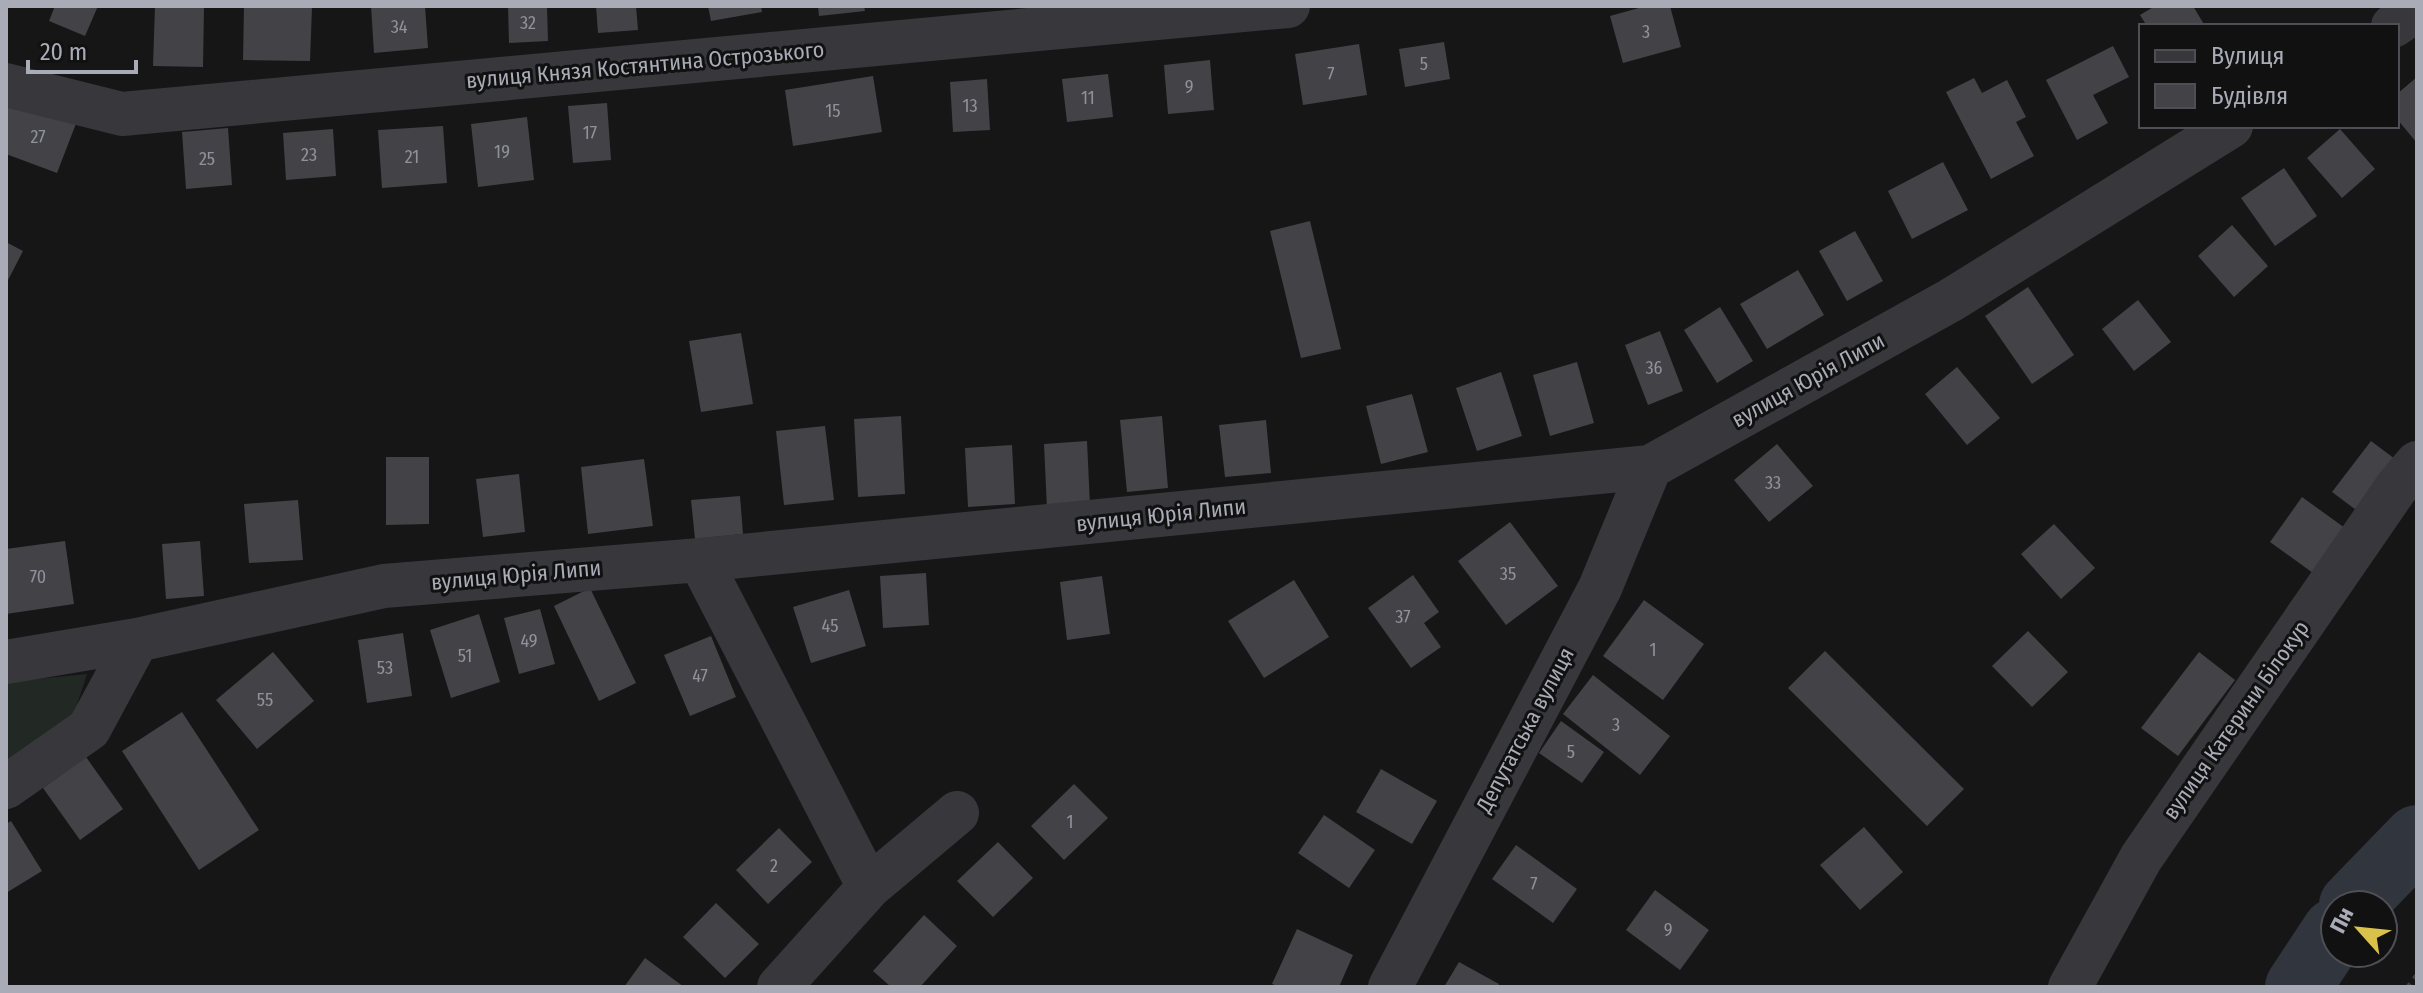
<svg xmlns="http://www.w3.org/2000/svg" width="2423" height="993" font-family="'Fira Sans Condensed',sans-serif">
  <rect width="100%" height="100%" fill="#161617"/>
  <path fill="#222924" d="M87,674L74,714L6,761V682Z"/>
  <g fill="none" stroke-linecap="round" stroke-linejoin="round">
    <path stroke="#31363e" stroke-width="66" d="M2352,905L2417,838
      M2298,987L2335,931"/>
  </g>
  <path fill="#434347" d="M55,6H98L85,36L49,21Z
    M155,6L204,7L203,67L153,66Z
    M244,6L312,7L310,61L243,60Z
    M371,6H425L428,48L374,53Z
    M508,6H547L548,41L509,43Z
    M596,6H636L638,30L598,33Z
    M708,6H761L762,12L711,21Z
    M818,6H864L865,11L819,16Z
    M1646,6H1670L1681,47L1623,63L1610,16Z
    M2155,6H2193L2205,26H2147L2140,15Z
    M1444,42L1450,79L1405,87L1399,49Z
    M1359,44L1367,95L1303,105L1295,54Z
    M2113,46L2129,77L2093,95L2108,123L2077,140L2046,80Z
    M1210,60L1214,110L1168,114L1164,65Z
    M1108,74L1113,117L1067,122L1062,79Z
    M873,76L882,132L793,146L785,90Z
    M2417,77V143L2397,119V94Z
    M1974,78L1982,93L2007,80L2026,117L2016,122L2034,156L1991,179L1946,92Z
    M987,79L990,130L953,132L950,82Z
    M6,103L77,121L57,173L6,154Z
    M607,103L611,160L573,163L568,106Z
    M527,117L534,180L478,187L471,124Z
    M443,126L447,183L382,188L378,130Z
    M228,128L232,185L186,189L182,132Z
    M333,129L336,176L286,180L283,133Z
    M2340,129L2375,169L2342,198L2307,158Z
    M1943,162L1968,210L1912,239L1888,191Z
    M2284,168L2317,216L2275,246L2241,198Z
    M1310,221L1341,349L1301,358L1270,231Z
    M2232,225L2268,266L2234,297L2198,256Z
    M1855,231L1883,281L1847,301L1819,251Z
    M6,242L23,251L6,284Z
    M1798,270L1824,315L1767,349L1740,304Z
    M2028,287L2074,355L2032,384L1985,316Z
    M2138,300L2171,342L2134,371L2102,329Z
    M1720,307L1753,361L1717,383L1684,330Z
    M1660,331L1683,391L1648,405L1625,345Z
    M741,333L753,404L701,412L689,341Z
    M1577,362L1594,423L1550,436L1533,375Z
    M1957,367L2000,418L1967,445L1925,394Z
    M1501,372L1522,436L1477,451L1456,388Z
    M1412,394L1428,452L1381,464L1366,406Z
    M901,416L905,494L858,497L854,419Z
    M1162,416L1168,488L1127,492L1120,420Z
    M1266,420L1271,473L1225,477L1219,425Z
    M825,426L834,500L784,505L776,431Z
    M1087,441L1090,506L1047,509L1044,444Z
    M2371,441L2403,465L2364,516L2332,492Z
    M1777,444L1813,486L1769,522L1734,480Z
    M1012,445L1015,504L968,507L965,448Z
    M386,457H429V524L386,525Z
    M644,459L653,526L588,534L581,467Z
    M519,474L525,532L483,537L476,479Z
    M740,496L743,534L695,539L691,500Z
    M2302,497L2345,528L2313,573L2270,542Z
    M298,500L303,560L249,563L244,504Z
    M1510,522L1558,586L1506,625L1458,561Z
    M2054,524L2095,568L2061,599L2021,554Z
    M65,541L74,604L6,614V549Z
    M200,541L204,596L166,599L162,544Z
    M926,573L929,625L883,628L880,576Z
    M1413,575L1439,612L1424,623L1441,647L1411,668L1368,608Z
    M1102,576L1110,634L1067,640L1060,582Z
    M1294,580L1329,637L1264,678L1228,621Z
    M590,588L636,683L599,701L554,606Z
    M849,590L866,646L811,663L793,607Z
    M1644,600L1704,644L1663,700L1603,656Z
    M540,609L555,664L519,674L504,618Z
    M479,614L500,682L451,698L430,630Z
    M2028,631L2068,672L2032,707L1992,666Z
    M403,633L412,696L367,703L358,640Z
    M711,636L736,697L690,716L664,655Z
    M1825,651L1964,789L1927,826L1788,688Z
    M273,652L314,701L257,749L216,700Z
    M2199,652L2235,680L2178,756L2141,728Z
    M1593,675L1670,736L1640,775L1563,714Z
    M182,712L259,830L199,870L122,751Z
    M1561,721L1604,752L1582,783L1539,753Z
    M86,757L123,809L80,840L43,788Z
    M1381,769L1437,801L1412,844L1356,812Z
    M1074,784L1108,818L1064,860L1031,826Z
    M1324,815L1375,850L1349,888L1298,853Z
    M11,821L42,871L6,893V824Z
    M1864,827L1903,872L1860,910L1820,865Z
    M779,828L812,862L768,904L736,870Z
    M998,842L1033,878L993,917L957,881Z
    M1516,845L1577,889L1553,923L1492,879Z
    M1655,890L1709,930L1680,970L1626,930Z
    M716,903L759,944L725,978L683,937Z
    M924,915L957,946L920,987H891L873,971Z
    M1297,929L1353,955L1339,987H1280L1272,984Z
    M645,958L684,987H624Z
    M1459,962L1499,984L1498,987H1444Z"/>
  <g fill="none" stroke-linecap="round" stroke-linejoin="round">
    <path stroke="#3d3e43" stroke-width="5" stroke-dasharray="4 6" stroke-linecap="butt" d="M2408,987L2417,975"/>
    <path stroke="#37373c" stroke-width="44" d="M2393,26L2417,10
      M6,85L122,114L1288,6
      M700,560L869,887
      M6,662L137,640L384,586L700,560L1650,467L1951,300L2231,126
      M6,787L89,729L137,640
      M779,987L869,887L957,813
      M1390,987L1600,588L1650,467
      M2070,987L2141,858L2396,488L2417,463"/>
  </g>
  <g text-anchor="middle" dominant-baseline="central" stroke-width="6" stroke-linejoin="round" paint-order="stroke">
    <g font-size="18" fill="#90919a">
      <text x="528" y="23">32</text>
      <text x="399" y="27">34</text>
      <text x="1646" y="32">3</text>
      <text x="1424" y="64">5</text>
      <text x="1331" y="74">7</text>
      <text x="1189" y="87">9</text>
      <text x="1088" y="98">11</text>
      <text x="970" y="106">13</text>
      <text x="833" y="111">15</text>
      <text x="590" y="133">17</text>
      <text x="38" y="137">27</text>
      <text x="502" y="152">19</text>
      <text x="309" y="155">23</text>
      <text x="412" y="157">21</text>
      <text x="207" y="159">25</text>
      <text x="1654" y="368">36</text>
      <text x="1773" y="483">33</text>
      <text x="1508" y="574">35</text>
      <text x="38" y="577">70</text>
      <text x="1403" y="617">37</text>
      <text x="830" y="626">45</text>
      <text x="529" y="641">49</text>
      <text x="1653" y="650">1</text>
      <text x="465" y="656">51</text>
      <text x="385" y="668">53</text>
      <text x="700" y="676">47</text>
      <text x="265" y="700">55</text>
      <text x="1616" y="725">3</text>
      <text x="1571" y="752">5</text>
      <text x="1070" y="822">1</text>
      <text x="774" y="866">2</text>
      <text x="1534" y="884">7</text>
      <text x="1668" y="930">9</text>
    </g>
    <g font-size="22" fill="#a9abb6" stroke="#111112">
      <text transform="translate(645 65) rotate(-5)">вулиця Князя Костянтина Острозького</text>
      <text transform="translate(1808 380) rotate(-29)">вулиця Юрія Липи</text>
      <text transform="translate(1161 515) rotate(-6)">вулиця Юрія Липи</text>
      <text transform="translate(516 575) rotate(-5)">вулиця Юрія Липи</text>
      <text transform="translate(2236 720) rotate(-55)">вулиця Катерини Білокур</text>
      <text transform="translate(1525 730) rotate(-62)">Депутатська вулиця</text>
    </g>
  </g>
  <rect width="2423" height="993" fill="none" stroke="#a9abb6" stroke-width="16"/>
  <rect x="2139" y="24" width="260" height="104" fill="#111112" stroke="#4e4f54" stroke-width="2"/>
  <rect x="2155" y="50" width="40" height="12" fill="#37373c" stroke="#4e4f54" stroke-width="2"/>
  <text x="2211" y="64" font-size="24" fill="#a9abb6">Вулиця</text>
  <rect x="2155" y="84" width="40" height="24" fill="#434347" stroke="#4e4f54" stroke-width="2"/>
  <text x="2211" y="104" font-size="24" fill="#a9abb6">Будівля</text>
  <g transform="translate(2359 929) rotate(297)"><circle r="38" fill="#111112" stroke="#4e4f54" stroke-width="2"/>
  <path d="M0-6L14 30L0 20L-14 30Z" fill="#dac14b"/>
  <text y="-12" font-size="22" font-weight="bold" text-anchor="middle" fill="#a9abb6">Пн</text>
  </g>
  <path d="M28 60v12h108v-12" fill="none" stroke="#a9abb6" stroke-width="4"/>
  <text x="40" y="60" font-size="24" fill="#a9abb6" stroke="#111112" stroke-width="6" paint-order="stroke">20 m</text>
</svg>
